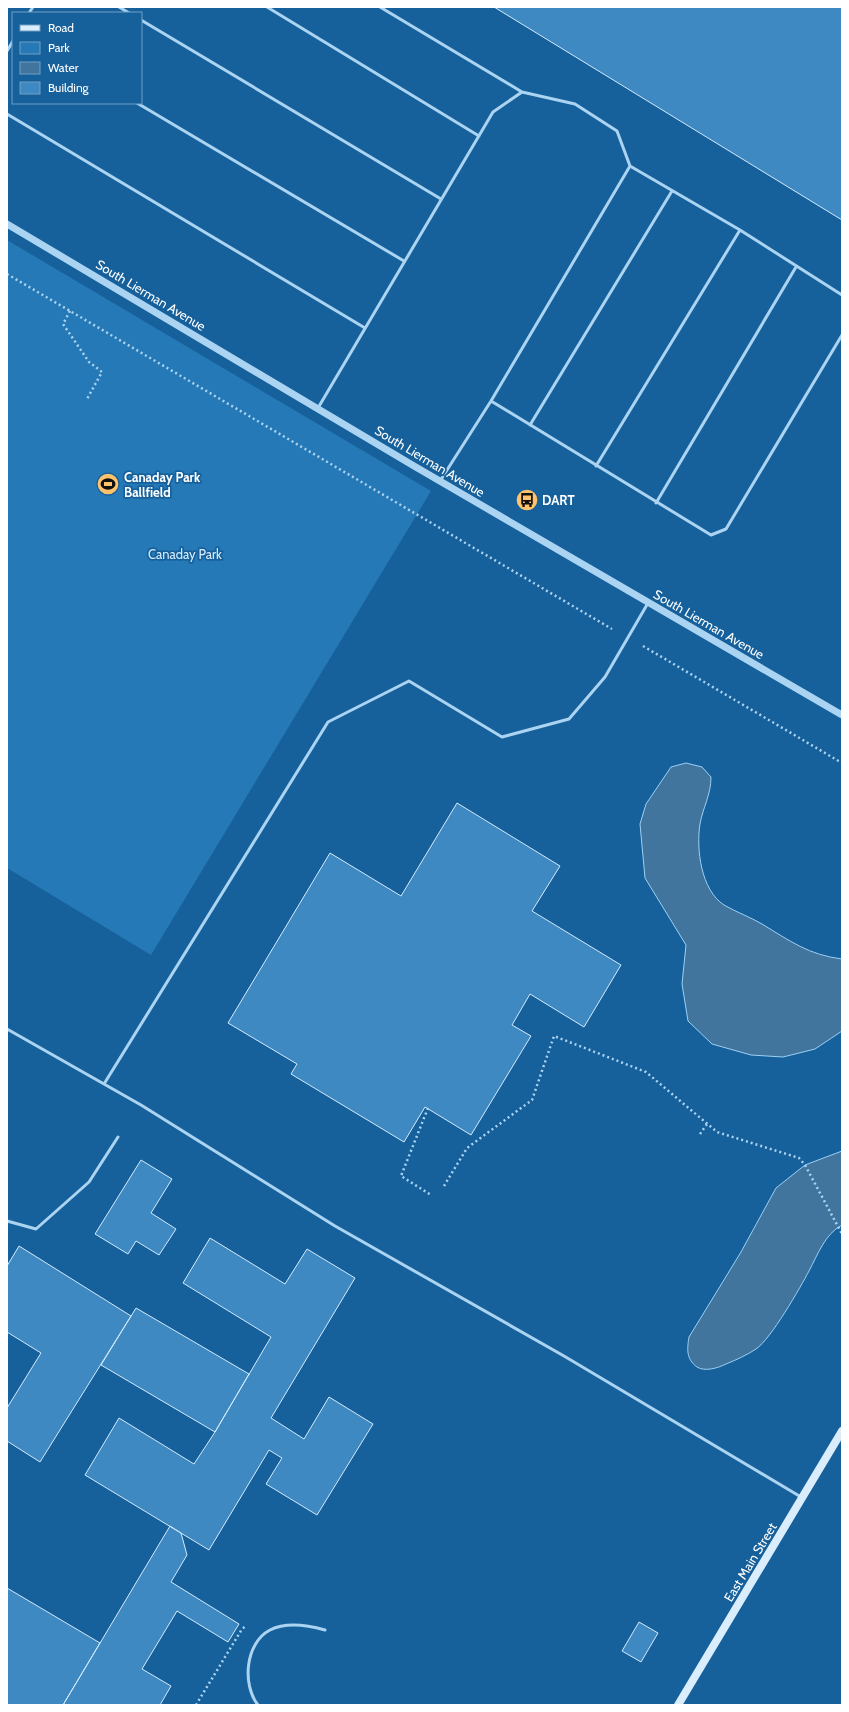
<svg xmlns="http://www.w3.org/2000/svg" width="849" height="1712" font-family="Cabin,sans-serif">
  <rect width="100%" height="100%" fill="#16609b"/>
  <path fill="#2579b7" d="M7,240L431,491L151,955L7,868Z"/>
  <path fill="#41759e" stroke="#9dd1f5" d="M686,763L702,767L711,777C711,795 703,807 700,824C696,849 701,890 724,905C736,912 750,917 762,924C790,941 809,955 842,959V1031L815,1049L783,1057L751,1055L712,1044L688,1021L682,984L686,945L645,878L640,824L646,804L671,767Z
    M842,1151V1225C825,1234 818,1254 809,1271C800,1288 771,1339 756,1349C747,1355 736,1360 726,1364C718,1368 705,1372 697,1367C686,1359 687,1349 689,1337L741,1252L776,1188L805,1165Z"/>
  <path fill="#3e89c1" stroke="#d3ebfd" d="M494,7H842V220Z
    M457,803L560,866L532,911L621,965L584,1027L530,994L512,1025L531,1036L471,1135L425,1107L404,1142L291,1074L297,1064L228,1023L330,853L401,896Z
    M141,1160L172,1179L151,1213L176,1229L159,1255L136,1241L128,1254L95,1234Z
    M210,1238L285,1284L307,1249L355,1278L271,1418L304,1439L329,1397L373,1424L317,1515L266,1484L282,1458L269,1450L209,1550L85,1475L119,1418L194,1464L215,1432L271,1337L183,1283Z
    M19,1246L131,1316L40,1462L7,1441V1408L41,1353L7,1332V1266Z
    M136,1308L249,1374L215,1432L101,1365Z
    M170,1526L181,1533L187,1555L171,1582L239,1624L228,1642L177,1611L142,1669L171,1686L160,1705H63Z
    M7,1588L100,1643L63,1705H7Z
    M639,1622L658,1633L641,1662L622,1651Z"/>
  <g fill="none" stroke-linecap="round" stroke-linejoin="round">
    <path stroke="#abd4f2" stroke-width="2.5" stroke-dasharray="2 3" stroke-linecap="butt" d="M7,274L612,629
      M70,311L63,324L89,362L102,372L87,399
      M643,646L842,763
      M428,1108L401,1176L431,1195
      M700,1134L707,1124
      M444,1186L467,1148L532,1100L554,1036L646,1072L717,1132L799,1158L805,1165L842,1234
      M196,1705L242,1629L246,1626"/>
    <path stroke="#abd4f2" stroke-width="3" d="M119,7L129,13
      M267,7L479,136
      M380,7L522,92
      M29,13L33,7
      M141,20L441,199
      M7,51L13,41
      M137,103L404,261
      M7,114L365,328
      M630,166L740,230L842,295
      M491,401L711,535L726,529L842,335
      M318,408L493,112L522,92L575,104L617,131L630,166L491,401L440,481
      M530,425L672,191
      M596,466L740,230
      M656,503L796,267
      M7,1029L141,1105L335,1226L564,1356L801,1497
      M104,1084L328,722L409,681L502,737L569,719L605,677L648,603
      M7,1221L36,1229L89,1182L118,1137
      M258,1705C242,1685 245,1643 270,1630C286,1622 307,1625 325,1630"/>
    <path stroke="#abd4f2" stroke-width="7" d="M7,224L414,466L842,715"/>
    <path stroke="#daedfc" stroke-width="8" d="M678,1705L842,1431"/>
  </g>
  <defs>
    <g id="stadium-disc" transform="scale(1.15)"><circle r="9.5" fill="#ffc36c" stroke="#16609b"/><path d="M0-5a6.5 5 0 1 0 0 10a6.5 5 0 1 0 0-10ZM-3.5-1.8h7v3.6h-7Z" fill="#111"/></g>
    <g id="bus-disc" transform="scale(1.15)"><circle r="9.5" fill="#ffc36c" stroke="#16609b"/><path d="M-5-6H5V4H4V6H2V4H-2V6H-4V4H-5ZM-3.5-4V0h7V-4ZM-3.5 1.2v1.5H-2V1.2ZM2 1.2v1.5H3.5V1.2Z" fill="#111"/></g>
  </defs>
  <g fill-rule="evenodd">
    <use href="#stadium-disc" x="108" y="484"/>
    <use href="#bus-disc" x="527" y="500"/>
  </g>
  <g text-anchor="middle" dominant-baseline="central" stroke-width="3.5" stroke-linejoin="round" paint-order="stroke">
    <g font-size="13" fill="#fff" stroke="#16609b">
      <text transform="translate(151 295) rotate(31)">South Lierman Avenue</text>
      <text transform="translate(430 461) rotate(31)">South Lierman Avenue</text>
      <text transform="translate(709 624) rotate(30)">South Lierman Avenue</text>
      <text transform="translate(750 1562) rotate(-59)">East Main Street</text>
    </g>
    <g font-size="13" font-weight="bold" fill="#fff" stroke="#16609b" text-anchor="start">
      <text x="124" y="477">Canaday Park<tspan x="124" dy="15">Ballfield</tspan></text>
      <text x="542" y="500">DART</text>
    </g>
    <g font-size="13" fill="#d3ebfd" stroke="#16609b">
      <text x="185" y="554">Canaday Park</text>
    </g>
  </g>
  <rect width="849" height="1712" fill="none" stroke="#ffffff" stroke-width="16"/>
  <rect x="12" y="12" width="130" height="92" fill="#16609b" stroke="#73a0c3"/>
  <rect x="20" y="25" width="20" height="6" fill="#daedfc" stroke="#73a0c3"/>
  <text x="48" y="32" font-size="12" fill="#ffffff">Road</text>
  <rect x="20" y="42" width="20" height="12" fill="#2579b7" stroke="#73a0c3"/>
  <text x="48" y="52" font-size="12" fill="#ffffff">Park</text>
  <rect x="20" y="62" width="20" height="12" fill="#41759e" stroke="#73a0c3"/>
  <text x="48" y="72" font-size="12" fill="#ffffff">Water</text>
  <rect x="20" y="82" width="20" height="12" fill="#3e89c1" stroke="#73a0c3"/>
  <text x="48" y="92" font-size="12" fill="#ffffff">Building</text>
</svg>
